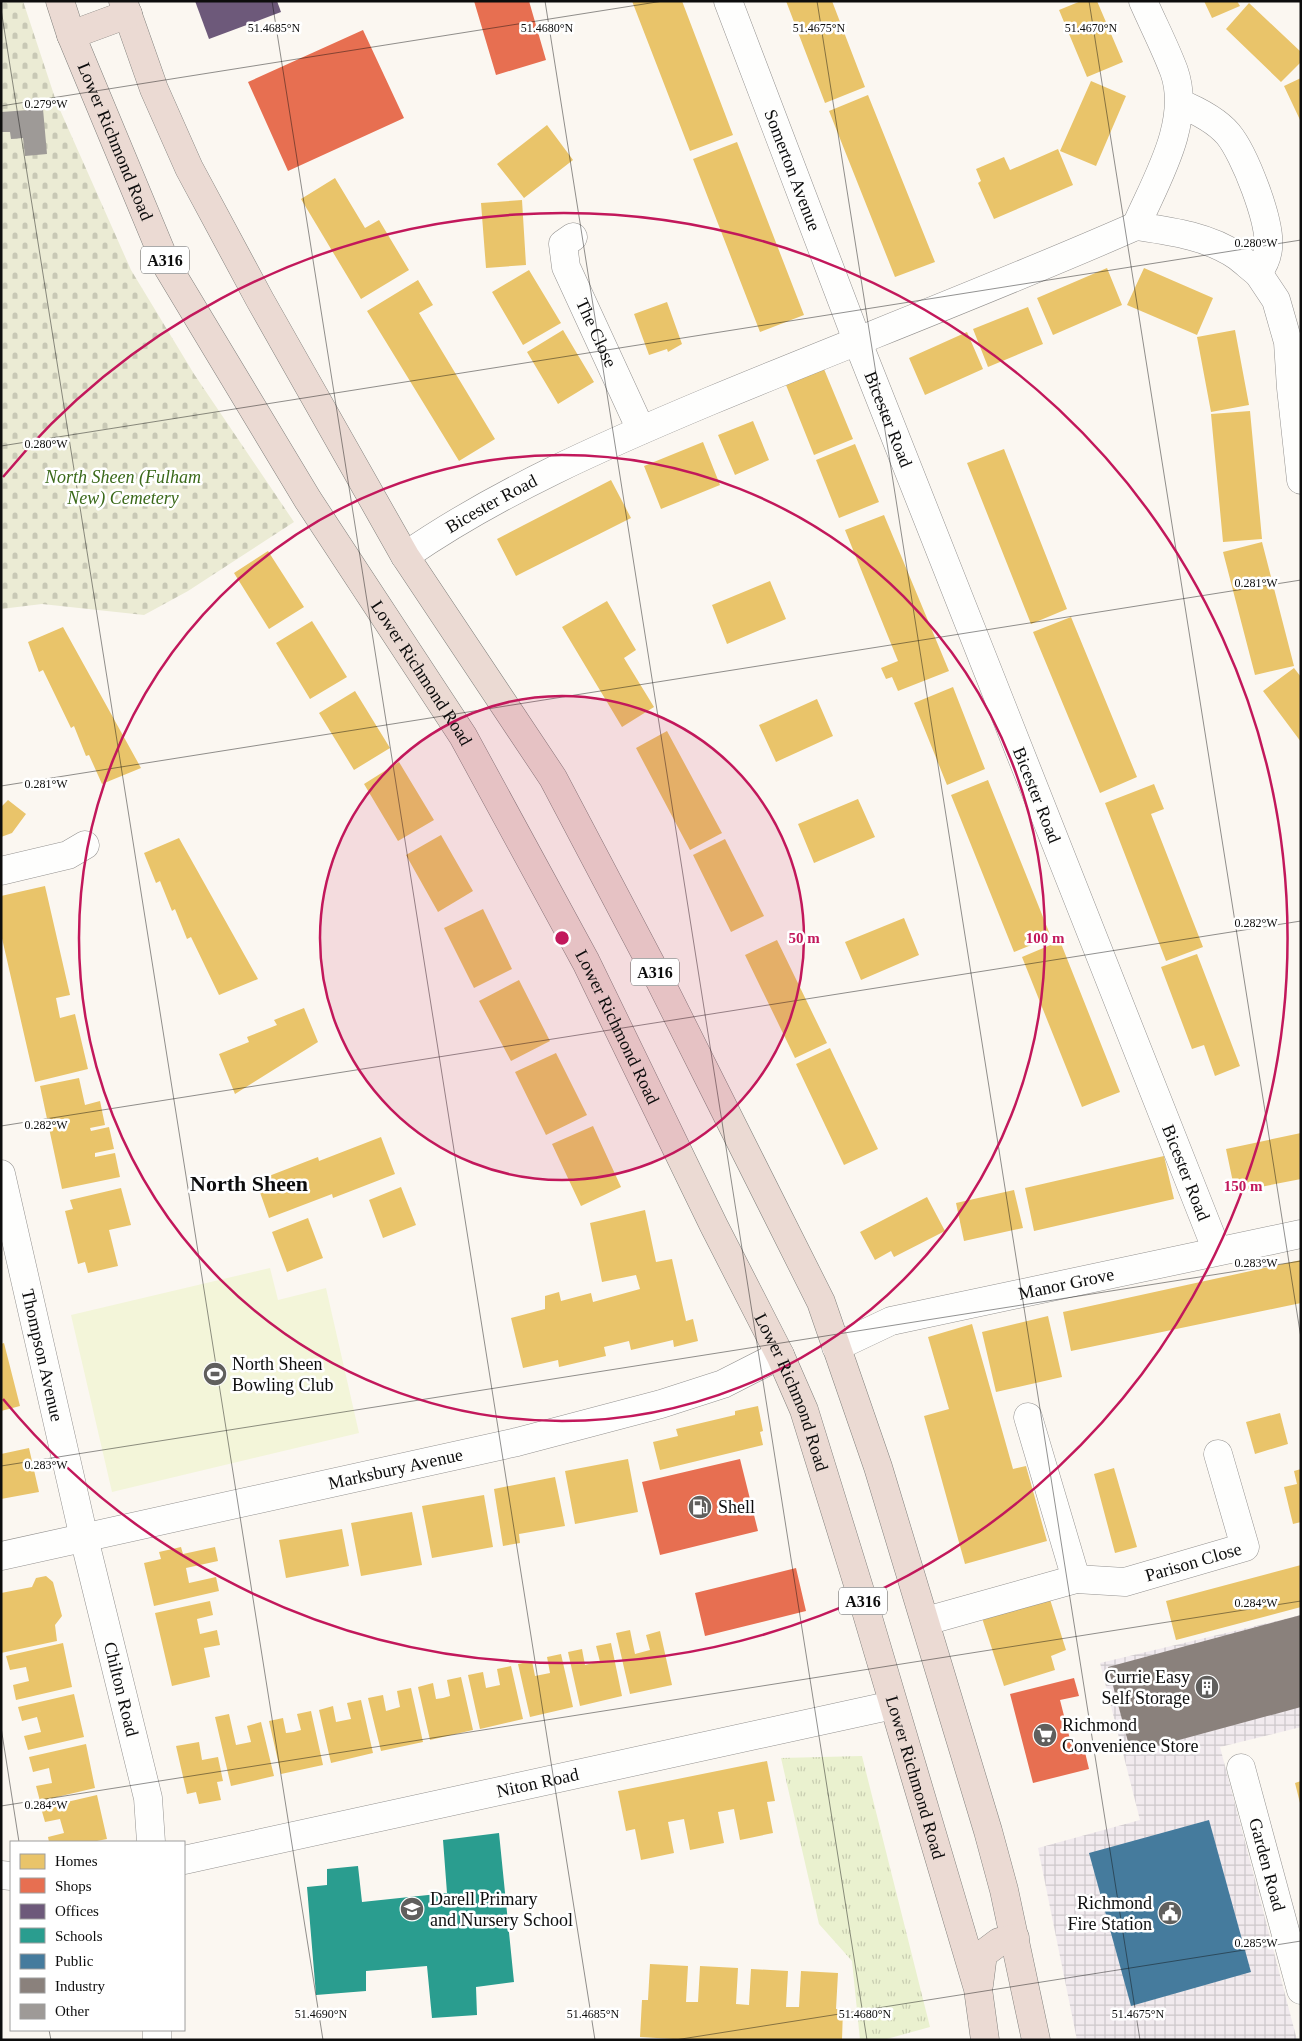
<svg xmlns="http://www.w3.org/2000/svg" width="1302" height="2041" font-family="'Times New Roman',serif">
  <defs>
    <pattern id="industrial-grid" width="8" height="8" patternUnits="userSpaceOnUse" patternTransform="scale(1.25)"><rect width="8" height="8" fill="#f1eaee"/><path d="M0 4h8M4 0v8" fill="none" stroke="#cdc8cb"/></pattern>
    <pattern id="grass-tufts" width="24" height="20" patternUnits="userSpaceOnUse" patternTransform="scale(1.25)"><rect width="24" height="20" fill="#eaf1cf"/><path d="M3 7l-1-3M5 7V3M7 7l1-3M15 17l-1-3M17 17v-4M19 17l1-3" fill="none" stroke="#c8cdb1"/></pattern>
    <pattern id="cemetery-stones" width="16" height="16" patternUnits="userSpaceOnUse" patternTransform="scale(1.25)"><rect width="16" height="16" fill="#ebebd4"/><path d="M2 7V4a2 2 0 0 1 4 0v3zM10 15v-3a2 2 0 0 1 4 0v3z" fill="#c8c8b5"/></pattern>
  </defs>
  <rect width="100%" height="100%" fill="#fbf7f1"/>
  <path fill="url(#industrial-grid)" d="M1301,1615V1727L1220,1747L1297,2040H1077L1038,1848L1140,1820L1100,1663Z"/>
  <path fill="url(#grass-tufts)" d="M862,1756L930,2027L883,2040H860L852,1961L819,1924L781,1758Z"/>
  <path fill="url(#cemetery-stones)" d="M1,1H23L56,101L131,270L194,374L294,522L188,591L144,615L42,604L1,609Z"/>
  <path fill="#f3f5d9" d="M270,1268L278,1300L326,1288L359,1433L112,1492L71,1315Z"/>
  <path fill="#e9c46a" d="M632,1H682L733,135L690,151Z
    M786,1H832L865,87L825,103Z
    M1081,1H1097L1123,62L1087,77L1059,10Z
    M1204,1H1237L1240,6L1212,18Z
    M1249,3L1301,52V62L1281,82L1226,29Z
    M1301,78V122L1284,86Z
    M1091,81L1126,96L1096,166L1060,151Z
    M868,95L935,262L895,277L829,111Z
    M547,125L573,160L524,198L497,164Z
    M737,142L804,315L760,332L693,159Z
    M1058,149L1073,185L994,219L978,183L981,181L976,169L1004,157L1010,170Z
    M335,178L365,228L379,220L409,270L361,299L301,199Z
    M522,200L526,265L486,268L481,203Z
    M1107,268L1122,305L1053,335L1037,298Z
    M1144,268L1213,298L1197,335L1127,305Z
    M529,270L561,323L523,345L492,292Z
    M418,280L433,305L419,313L495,439L459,461L367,311Z
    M667,302L682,344L668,352L667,349L649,355L634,314Z
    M1028,307L1043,344L988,367L973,329Z
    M563,330L594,382L558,404L527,352Z
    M1235,330L1249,405L1211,412L1197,337Z
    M967,332L983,369L925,395L909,358Z
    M824,369L853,439L814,455L786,385Z
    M1250,411L1262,539L1223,542L1211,414Z
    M753,421L769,460L735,475L718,435Z
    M703,442L720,485L661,509L644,466Z
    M855,444L879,502L839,518L816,460Z
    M1004,449L1067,609L1031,624L967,463Z
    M611,480L631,518L516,576L497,539Z
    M884,515L949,671L898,691L892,677L886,679L881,668L898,661L845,530Z
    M1262,542L1294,666L1255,675L1223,552Z
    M268,551L304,607L269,629L234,573Z
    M770,581L786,619L727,644L712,605Z
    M607,601L636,650L624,658L654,707L622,727L562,627Z
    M1071,617L1137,777L1100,793L1033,632Z
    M312,621L347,677L310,699L276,643Z
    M63,627L141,768L102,784L89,755L86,756L74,726L71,728L43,670L39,672L28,642Z
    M1294,668L1301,677V742L1263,691Z
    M953,687L985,769L947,785L914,703Z
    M355,691L390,748L354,770L319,713Z
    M817,699L833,736L776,762L759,725Z
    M667,731L722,833L690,850L636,748Z
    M399,762L434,820L398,841L364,784Z
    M988,780L1051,937L1014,952L951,795Z
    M1154,784L1164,809L1151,814L1203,947L1166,961L1105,803Z
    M858,799L875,837L814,863L798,824Z
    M8,800L26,814L12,833L1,837V807Z
    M441,835L473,891L438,912L406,855Z
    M179,838L258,979L219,995L191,937L187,939L175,909L172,911L160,881L156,883L144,853Z
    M725,839L764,916L731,932L693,855Z
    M45,886L70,995L56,998L60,1018L75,1014L88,1069L35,1082L1,934V896Z
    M483,909L512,969L474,988L444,928Z
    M904,918L919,955L861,980L845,942Z
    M777,940L827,1043L795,1058L745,955Z
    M1060,941L1120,1092L1082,1107L1022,957Z
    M1197,954L1240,1066L1215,1076L1204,1045L1192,1049L1161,967Z
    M519,980L550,1041L511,1061L479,1001Z
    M304,1008L318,1042L235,1094L219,1054L249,1042L247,1037L277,1025L274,1020Z
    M830,1048L878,1149L844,1165L796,1064Z
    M556,1053L587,1115L546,1135L515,1072Z
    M79,1078L85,1105L100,1101L105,1125L90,1128L91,1131L109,1127L114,1149L95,1153V1157L115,1153L120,1177L62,1189L40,1086Z
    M593,1126L621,1187L581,1206L552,1144Z
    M1301,1133V1179L1235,1192L1226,1149Z
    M381,1137L395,1174L333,1198L332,1194L269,1218L256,1181L318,1157L319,1161Z
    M1164,1156L1174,1199L1034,1231L1025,1188Z
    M401,1187L416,1225L383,1238L369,1200Z
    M121,1188L131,1225L109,1230L118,1266L88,1273L85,1262L78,1264L65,1211L73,1209L70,1200Z
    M1014,1190L1023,1228L964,1241L956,1203Z
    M927,1197L945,1231L894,1257L891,1251L875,1260L860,1232Z
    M645,1210L656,1262L672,1259L686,1321L693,1319L698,1341L674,1347L673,1340L631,1350L629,1341L604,1347L606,1356L559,1367L558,1360L523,1368L511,1318L545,1309V1296L559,1292L561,1301L591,1293L593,1302L640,1289L636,1275L602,1282L590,1223Z
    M308,1218L323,1258L287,1272L272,1232Z
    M1301,1260V1303L1071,1351L1063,1312Z
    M1048,1316L1062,1377L996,1392L982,1332Z
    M972,1324L1013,1469L1026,1466L1047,1541L965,1564L924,1416L949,1409L928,1337Z
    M4,1343L20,1406L1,1411V1344Z
    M758,1406L763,1431L760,1432L763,1445L660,1470L653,1442L678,1436L676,1429L735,1415V1411Z
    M1280,1413L1288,1444L1255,1454L1246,1422Z
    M29,1448L39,1492L1,1499V1454Z
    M628,1459L638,1512L575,1524L565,1471Z
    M1114,1468L1137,1547L1115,1553L1094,1474Z
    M1301,1469V1522L1293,1524L1284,1487L1297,1484L1294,1471Z
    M555,1477L565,1526L519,1534L520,1543L503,1546L494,1489Z
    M484,1495L493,1547L432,1558L422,1506Z
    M412,1512L422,1565L361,1576L351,1523Z
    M342,1529L349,1566L286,1578L279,1540Z
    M181,1547L183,1554L215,1547L218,1561L186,1568L189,1583L216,1577L219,1591L154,1606L144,1563L161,1559L159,1552Z
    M1301,1565V1607L1176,1640L1166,1601Z
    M46,1576L53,1582L62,1616L55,1625L57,1641L1,1653V1593L32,1587L36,1578Z
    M1048,1593L1066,1650L1051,1656L1055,1670L1004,1686L981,1615Z
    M210,1601L213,1615L197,1619L200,1634L217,1630L220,1645L204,1648L210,1677L172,1686L155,1613Z
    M630,1630L635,1654L650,1650L646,1635L660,1631L672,1685L630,1694L616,1633Z
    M63,1643L72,1687L16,1700L13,1685L29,1681L26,1667L10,1670L6,1656Z
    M611,1643L622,1696L580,1706L568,1652L582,1649L585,1665L593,1663L600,1662L596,1646Z
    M561,1654L573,1707L530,1717L518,1664L532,1661L535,1676L550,1673L547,1657Z
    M511,1666L523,1719L480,1729L468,1675L483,1672L486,1688L500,1685L497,1669Z
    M461,1677L473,1730L430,1740L418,1687L433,1683L436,1699L443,1698L450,1696L447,1680Z
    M411,1688L423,1742L381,1751L368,1698L383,1695L386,1711L400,1707L397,1691Z
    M74,1694L84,1737L28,1750L24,1736L41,1732L37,1717L22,1721L18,1707Z
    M361,1700L373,1753L331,1763L319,1710L333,1706L336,1722L351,1719L347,1703Z
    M311,1711L323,1765L281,1774L269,1721L283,1718L286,1733L294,1732L301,1730L297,1714Z
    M229,1714L236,1745L251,1742L247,1726L261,1722L274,1776L231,1786L215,1717Z
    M199,1742L202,1760L218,1757L223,1781L217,1782L221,1800L199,1804L196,1792L187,1794L176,1746Z
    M86,1744L95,1788L40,1801L36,1786L52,1783L49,1768L33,1772L29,1757Z
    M767,1761L775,1801L767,1802L773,1833L740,1840L734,1809L718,1812L724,1843L690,1850L684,1819L668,1822L674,1853L641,1860L635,1829L626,1831L618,1791Z
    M1301,1781V1803H1300L1295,1783Z
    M97,1795L107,1839L92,1842H49L48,1837L64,1833L60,1819L45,1822L41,1808Z
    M650,1964L688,1966L686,2002H698L700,1966L738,1968L736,2004L749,2005L751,1969L788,1971L786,2007H799L801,1971L838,1973L836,2009H843L842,2040H690L640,2037L642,2000H648Z"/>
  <path fill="#e76f51" d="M474,1H529L546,60L496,75Z
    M363,30L404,118L288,171L248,82Z
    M740,1459L758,1531L660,1555L642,1482Z
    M796,1568L806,1611L705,1636L695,1593Z
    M1074,1678L1079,1696L1060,1700L1073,1751L1084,1748L1089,1769L1033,1783L1010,1694Z"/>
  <path fill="#6d597a" d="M195,1H277L281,12L209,39Z"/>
  <path fill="#2a9d8f" d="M499,1833L514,1982L476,1987L477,2015L432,2018L427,1966L366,1971V1991L316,1995L307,1887L327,1885V1869L358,1866L362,1902L447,1893L443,1840Z"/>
  <path fill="#457b9d" d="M1209,1820L1251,1972L1131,2006L1089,1853Z"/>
  <path fill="#8a817c" d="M1301,1615V1707L1131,1753L1108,1667Z"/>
  <path fill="#9e9a97" d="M43,109L47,154L25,156L23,138L11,139L10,132H1V112Z"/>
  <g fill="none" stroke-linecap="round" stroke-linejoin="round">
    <g stroke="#949290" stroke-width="29">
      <g id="street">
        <path id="s1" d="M728,1L857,340L1217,1251"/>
        <path d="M1143,1C1153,24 1165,47 1174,71C1192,122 1156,180 1136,226C1169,231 1208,236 1237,256C1244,261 1251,268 1258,273C1263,266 1267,258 1268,249C1272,223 1244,153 1228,134C1216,120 1196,110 1179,103"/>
        <path id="s2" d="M573,237L563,244L566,267L641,430"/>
        <path d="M1258,273L1276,300L1288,342L1291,388L1301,480"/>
        <path id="s3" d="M405,556C499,491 605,445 710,401C852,342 995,288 1136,226"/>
        <path d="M1,871L68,855L85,845"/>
        <path id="s4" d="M1,1174L84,1538L148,1798L151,1842"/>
        <path id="s5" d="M836,1347L891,1321L1301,1234"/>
        <path d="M1028,1417L1076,1579"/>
        <path id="s6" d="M1,1556L517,1442L661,1404L723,1384L780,1355"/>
        <path id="s7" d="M926,1621L1076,1579L1125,1582L1245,1547L1218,1454"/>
        <path id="s8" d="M1241,1768L1301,1990"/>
        <path id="s9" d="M184,1860L893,1705"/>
        <path d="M1,1875L11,1876"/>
        <path d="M157,2030V2040"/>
      </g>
    </g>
    <g stroke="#81807d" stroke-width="29">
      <g id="highway">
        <path id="s10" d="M60,1L71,35L167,266L308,500L463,736L586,962L714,1226L780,1355L804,1410L864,1604L978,1989L985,2040"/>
        <path d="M123,1L154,89L189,168L260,300L405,556L553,778L661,983L821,1302L878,1467L988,1831L1004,1890L1036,2040"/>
        <path d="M71,35L128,14"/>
        <path d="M979,1985L983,1954L999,1942L1015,1938"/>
      </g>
    </g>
    <use href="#street" stroke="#fefefd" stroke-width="28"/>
    <use href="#highway" stroke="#ebdad3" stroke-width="28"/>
  </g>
  <path fill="none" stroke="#0d0d0d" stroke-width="1" stroke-opacity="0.45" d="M272,1L595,2040M545,1L867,2040M817,1L1140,2040M1089,1L1301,1338M1,9L323,2040M1,106L663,1M1,446L1301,240M1,786L1301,580M1,1126L1301,921M1,1466L1301,1261M1,1727L19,1842M1,1806L1301,1601M49,2030L51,2040M675,2040L1301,1941"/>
  <circle cx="562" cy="938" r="242" fill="#c2185b" fill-opacity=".12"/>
  <g fill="none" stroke="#c2185b" stroke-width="2.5">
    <circle cx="562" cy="938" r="242"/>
    <circle cx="562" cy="938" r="483"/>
    <path d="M3 477A725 725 0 1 1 3 1399"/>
  </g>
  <defs>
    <g id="stadium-disc" transform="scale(1.25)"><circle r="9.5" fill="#605f5d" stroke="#fff"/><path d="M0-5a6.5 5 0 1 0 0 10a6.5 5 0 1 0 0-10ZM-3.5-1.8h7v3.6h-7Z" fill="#fff"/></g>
    <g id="fuel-disc" transform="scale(1.25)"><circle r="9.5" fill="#605f5d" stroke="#fff"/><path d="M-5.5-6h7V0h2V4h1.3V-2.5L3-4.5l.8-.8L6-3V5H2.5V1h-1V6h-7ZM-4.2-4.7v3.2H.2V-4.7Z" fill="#fff"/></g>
    <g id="building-disc" transform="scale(1.25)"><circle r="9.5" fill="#605f5d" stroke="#fff"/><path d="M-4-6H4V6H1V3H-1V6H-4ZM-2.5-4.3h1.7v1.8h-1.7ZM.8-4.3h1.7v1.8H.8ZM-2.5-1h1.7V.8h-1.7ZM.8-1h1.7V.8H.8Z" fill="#fff"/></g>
    <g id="supermarket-disc" transform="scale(1.25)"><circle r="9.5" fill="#605f5d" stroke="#fff"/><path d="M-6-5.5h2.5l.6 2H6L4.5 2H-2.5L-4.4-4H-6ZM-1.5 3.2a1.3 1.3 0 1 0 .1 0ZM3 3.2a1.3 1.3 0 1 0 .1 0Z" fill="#fff"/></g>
    <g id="school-disc" transform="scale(1.25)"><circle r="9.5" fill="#605f5d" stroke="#fff"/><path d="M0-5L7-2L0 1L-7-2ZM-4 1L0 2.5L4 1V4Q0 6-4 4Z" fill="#fff"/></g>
    <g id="civic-disc" transform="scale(1.25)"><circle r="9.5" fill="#605f5d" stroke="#fff"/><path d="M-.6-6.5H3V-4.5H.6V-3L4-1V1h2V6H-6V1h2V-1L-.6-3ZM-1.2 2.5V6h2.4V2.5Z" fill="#fff"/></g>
  </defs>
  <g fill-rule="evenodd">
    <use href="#stadium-disc" x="215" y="1374"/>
    <use href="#fuel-disc" x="700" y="1507"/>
    <use href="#building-disc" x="1207" y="1687"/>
    <use href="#supermarket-disc" x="1045" y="1735"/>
    <use href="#school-disc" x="412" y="1909"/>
    <use href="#civic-disc" x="1170" y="1913"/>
  </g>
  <g text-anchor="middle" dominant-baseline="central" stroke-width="5" stroke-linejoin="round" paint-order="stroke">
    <g fill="#fff" stroke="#565656" stroke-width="1">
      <rect x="141" y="246.5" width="48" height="27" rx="4"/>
      <rect x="631" y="958.5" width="48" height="27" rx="4"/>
      <rect x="839" y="1587.5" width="48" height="27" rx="4"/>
    </g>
    <g font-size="16" font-weight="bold" fill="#0d0d0d">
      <text x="165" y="260">A316</text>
      <text x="655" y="972">A316</text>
      <text x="863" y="1601">A316</text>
    </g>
    <g font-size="18" fill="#0d0d0d" stroke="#fff">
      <text stroke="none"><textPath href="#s10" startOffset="151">Lower Richmond Road</textPath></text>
      <text stroke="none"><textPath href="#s1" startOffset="181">Somerton Avenue</textPath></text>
      <text stroke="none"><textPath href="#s2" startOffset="108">The Close</textPath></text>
      <text stroke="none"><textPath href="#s1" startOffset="448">Bicester Road</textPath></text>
      <text stroke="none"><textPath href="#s3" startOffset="101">Bicester Road</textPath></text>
      <text stroke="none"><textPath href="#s10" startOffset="766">Lower Richmond Road</textPath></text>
      <text stroke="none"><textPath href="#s1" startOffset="852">Bicester Road</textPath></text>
      <text stroke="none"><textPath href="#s10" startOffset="1171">Lower Richmond Road</textPath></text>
      <text stroke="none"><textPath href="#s1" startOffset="1258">Bicester Road</textPath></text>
      <text stroke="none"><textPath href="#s5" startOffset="240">Manor Grove</textPath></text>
      <text stroke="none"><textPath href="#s4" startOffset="186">Thompson Avenue</textPath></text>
      <text stroke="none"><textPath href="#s10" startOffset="1576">Lower Richmond Road</textPath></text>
      <text stroke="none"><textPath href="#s6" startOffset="404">Marksbury Avenue</textPath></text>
      <text stroke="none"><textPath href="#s7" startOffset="276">Parison Close</textPath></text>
      <text stroke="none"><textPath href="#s4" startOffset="529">Chilton Road</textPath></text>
      <text stroke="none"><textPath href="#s10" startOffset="1981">Lower Richmond Road</textPath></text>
      <text stroke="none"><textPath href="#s9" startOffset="362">Niton Road</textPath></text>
      <text stroke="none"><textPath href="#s8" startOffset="100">Garden Road</textPath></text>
    </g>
    <g font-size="18" font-style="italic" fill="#3a6919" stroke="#fff">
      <text x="123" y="477">North Sheen (Fulham<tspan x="123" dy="21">New) Cemetery</tspan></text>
    </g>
    <g font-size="18" fill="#0d0d0d" stroke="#fff" text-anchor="start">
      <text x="232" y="1364">North Sheen<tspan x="232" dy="21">Bowling Club</tspan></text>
      <text x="718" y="1507">Shell</text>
      <text x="1190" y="1677" text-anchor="end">Currie Easy<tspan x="1190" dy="21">Self Storage</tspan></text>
      <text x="1062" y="1725">Richmond<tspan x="1062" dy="21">Convenience Store</tspan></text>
      <text x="430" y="1899">Darell Primary<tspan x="430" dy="21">and Nursery School</tspan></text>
      <text x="1152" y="1903" text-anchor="end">Richmond<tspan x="1152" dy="21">Fire Station</tspan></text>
    </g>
    <g font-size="22" font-weight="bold" fill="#0d0d0d" stroke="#fff">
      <text x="249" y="1183">North Sheen</text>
    </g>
  </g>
  <g font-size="12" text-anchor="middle" fill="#0d0d0d" stroke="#fff" stroke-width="5" stroke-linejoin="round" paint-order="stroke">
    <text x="1091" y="32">51.4670°N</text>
    <text x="274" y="32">51.4685°N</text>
    <text x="547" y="32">51.4680°N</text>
    <text x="819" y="32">51.4675°N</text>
    <text x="46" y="108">0.279°W</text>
    <text x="1256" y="247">0.280°W</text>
    <text x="46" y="448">0.280°W</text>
    <text x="1256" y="587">0.281°W</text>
    <text x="46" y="788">0.281°W</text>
    <text x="1256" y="927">0.282°W</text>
    <text x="46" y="1129">0.282°W</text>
    <text x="1256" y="1267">0.283°W</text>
    <text x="46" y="1469">0.283°W</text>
    <text x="1256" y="1607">0.284°W</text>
    <text x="46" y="1809">0.284°W</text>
    <text x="1256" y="1947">0.285°W</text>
    <text x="321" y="2018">51.4690°N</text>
    <text x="593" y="2018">51.4685°N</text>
    <text x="865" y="2018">51.4680°N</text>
    <text x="1138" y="2018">51.4675°N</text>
  </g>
  <circle cx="562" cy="938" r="8" fill="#c2185b" stroke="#fff" stroke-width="2.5"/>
  <g font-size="15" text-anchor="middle" font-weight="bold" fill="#c2185b" stroke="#fff" stroke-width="5" stroke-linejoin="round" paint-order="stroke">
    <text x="804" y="943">50 m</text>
    <text x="1045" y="943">100 m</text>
    <text x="1243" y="1191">150 m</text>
  </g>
  <rect width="1302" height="2041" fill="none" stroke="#0d0d0d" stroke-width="5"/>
  <rect x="10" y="1841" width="175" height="190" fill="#ffffff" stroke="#9e9e9e"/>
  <rect x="20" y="1854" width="25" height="15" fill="#e9c46a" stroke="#9e9e9e"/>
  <text x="55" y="1866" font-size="15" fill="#0d0d0d">Homes</text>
  <rect x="20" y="1878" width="25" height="15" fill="#e76f51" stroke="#9e9e9e"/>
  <text x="55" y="1891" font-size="15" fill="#0d0d0d">Shops</text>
  <rect x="20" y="1904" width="25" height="15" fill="#6d597a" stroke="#9e9e9e"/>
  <text x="55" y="1916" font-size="15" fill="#0d0d0d">Offices</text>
  <rect x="20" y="1928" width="25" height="15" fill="#2a9d8f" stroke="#9e9e9e"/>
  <text x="55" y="1941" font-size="15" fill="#0d0d0d">Schools</text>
  <rect x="20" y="1954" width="25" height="15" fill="#457b9d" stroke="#9e9e9e"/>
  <text x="55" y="1966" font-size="15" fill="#0d0d0d">Public</text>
  <rect x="20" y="1978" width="25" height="15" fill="#8a817c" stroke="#9e9e9e"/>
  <text x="55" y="1991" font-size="15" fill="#0d0d0d">Industry</text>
  <rect x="20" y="2004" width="25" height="15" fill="#9e9a97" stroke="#9e9e9e"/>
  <text x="55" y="2016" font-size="15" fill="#0d0d0d">Other</text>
</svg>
